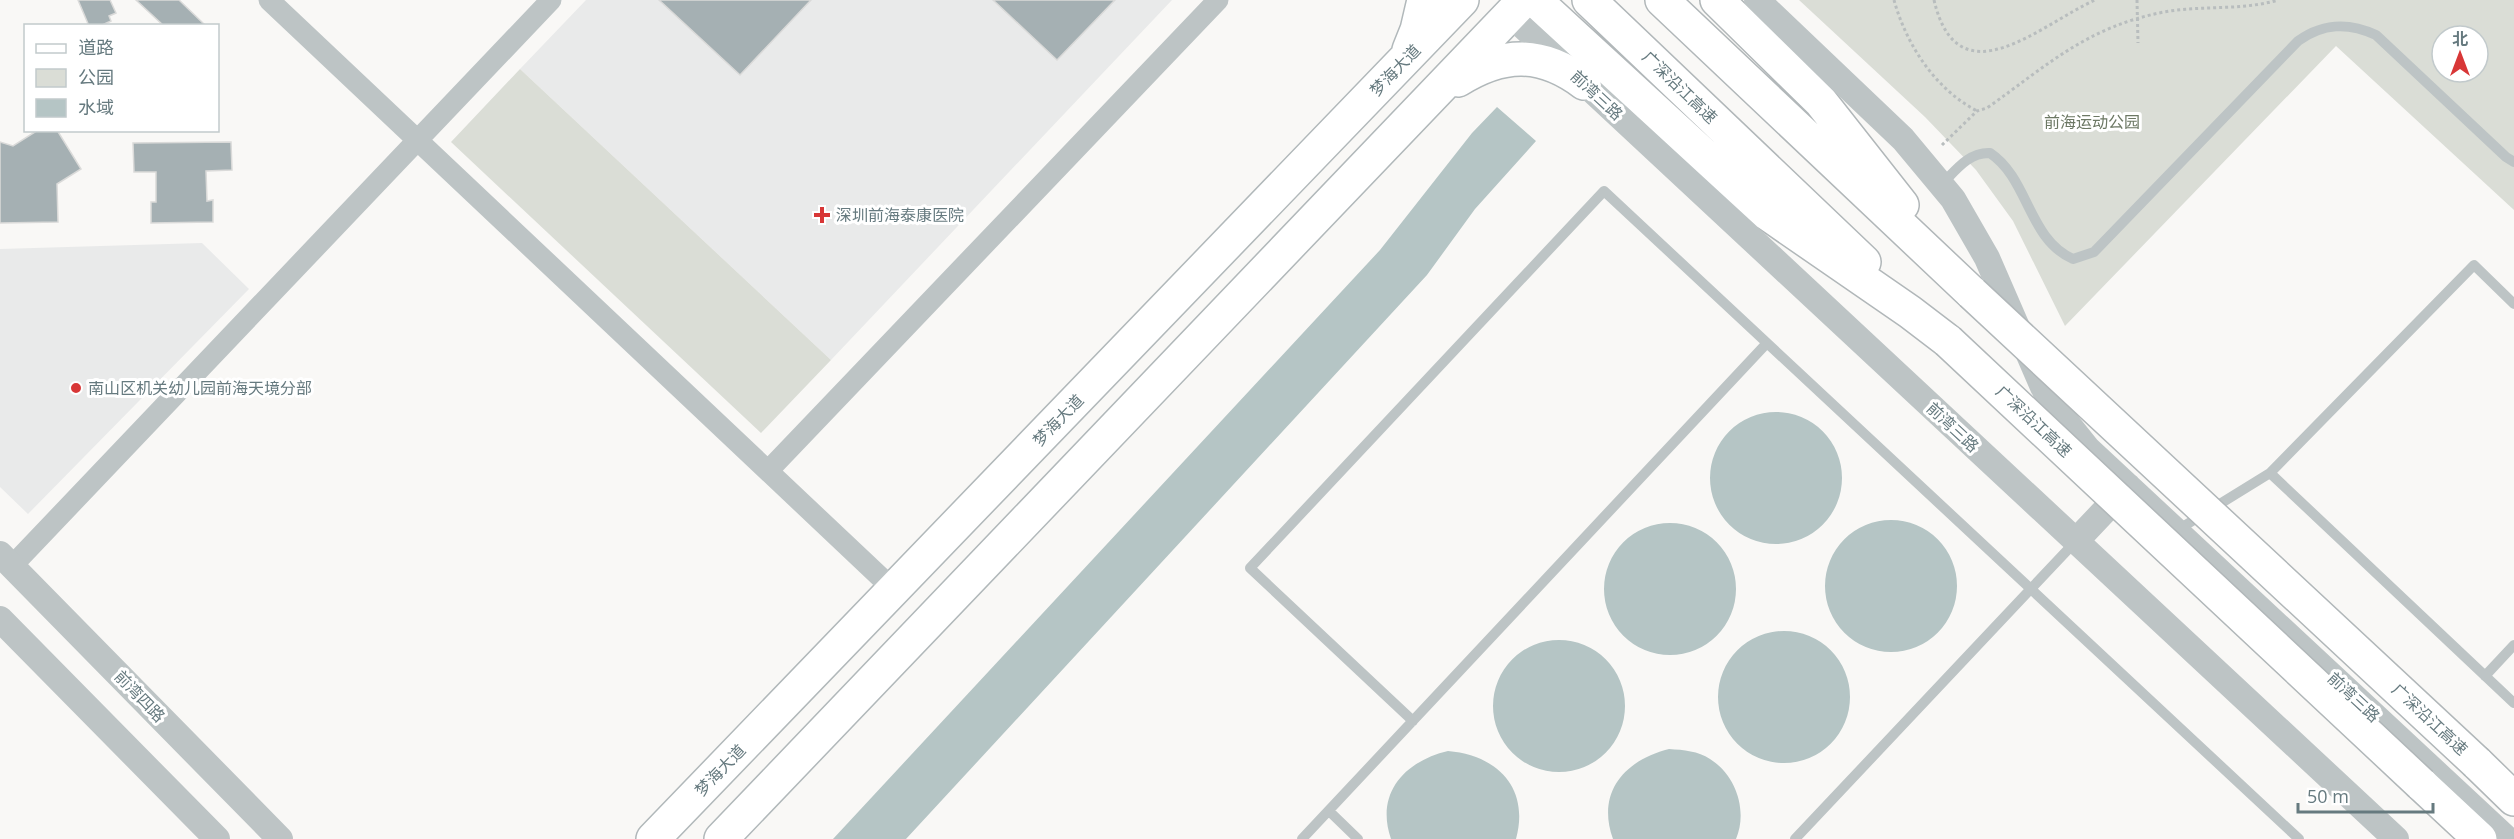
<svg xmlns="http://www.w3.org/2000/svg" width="2514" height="839" font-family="'Open Sans','Noto Sans SC',sans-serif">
  <rect width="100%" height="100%" fill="#f9f8f6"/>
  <path fill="#e9eaea" d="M586,0H1172L831,360L520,69Z
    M202,243L249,289L28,514L0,487V249Z"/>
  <path fill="#daddd6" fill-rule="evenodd" d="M1799,0H2514V210L2336,46L2065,326L2013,221L1976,170L1925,117ZM2442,36H2478V72H2442Z
    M520,69L831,360L761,433L451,142Z"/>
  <path fill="#b5c5c5" d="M1497,107L1536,141L1475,209L1427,275L906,839H833L1380,250L1472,133Z
    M1710 478a66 66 0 1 1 132 0a66 66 0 1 1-132 0Z
    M1825 586a66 66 0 1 1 132 0a66 66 0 1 1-132 0Z
    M1604 589a66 66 0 1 1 132 0a66 66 0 1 1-132 0Z
    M1718 697a66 66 0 1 1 132 0a66 66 0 1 1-132 0Z
    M1493 706a66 66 0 1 1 132 0a66 66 0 1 1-132 0Z
    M1669,749C1684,750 1698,751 1710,759C1736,775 1748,811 1736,839H1613C1596,792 1625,760 1669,749Z
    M1448,751C1497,755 1530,788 1516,839H1391C1375,793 1405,761 1448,751Z"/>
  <path fill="#a5b0b3" stroke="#dadad9" stroke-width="1.5" d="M78,0H110L116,13L109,16L111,21L100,26H89Z
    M136,0H179L206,26H164Z
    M659,0H811L740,75Z
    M993,0H1115L1057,60Z
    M38,130H57L81,169L57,184L58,222L0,223V142L13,146Z
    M231,142L232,170L206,171L207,201L213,200V222L151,223V202H156V172H134L133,143Z"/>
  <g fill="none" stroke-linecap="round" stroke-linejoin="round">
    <g stroke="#b1b8ba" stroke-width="36">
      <path id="primary" d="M1409,50L1417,30L1424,0
        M1458,80C1503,52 1541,51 1584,83
        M653,839L1462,0
        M721,839L1524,0"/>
    </g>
    <g stroke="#b1b7b9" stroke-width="36">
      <path id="motorway" d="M1535,0L1768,214L1910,312L1948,341
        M1589,0L1864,262
        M1662,0L1972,293
        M1717,0L1821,102L1902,205
        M2477,763L2514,799
        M2421,784L2480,839"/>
    </g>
    <path stroke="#b8bdbe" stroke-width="3" stroke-dasharray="3 3" stroke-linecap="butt" d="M1894,0C1906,44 1935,89 1977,111
      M1934,0C1958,102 2040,25 2095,0
      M2137,0L2138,43
      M1942,145L1977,111L1987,108C2049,64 2087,27 2164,12C2202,5 2241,11 2278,0"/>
    <path stroke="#bdc4c5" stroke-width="10" d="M1942,184C1956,170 1969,152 1990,153C2029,179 2028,239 2073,259L2094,252L2298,41C2323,23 2348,22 2376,35L2506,157L2514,162
      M2270,473L2514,703
      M2176,531L2270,473L2474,265L2514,304
      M2485,676L2514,645
      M1413,721L1250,568L1604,191L2299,839
      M1329,811L1358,839
      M1302,839L1767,343
      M1795,839L2076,541"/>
    <path stroke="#bdc4c5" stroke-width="21" d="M269,0L894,590
      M768,471L1218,0
      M12,566L551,0"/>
    <path stroke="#bdc4c5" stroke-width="26" d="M1757,0L1903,139L1953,199L1987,258L2043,387L2056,409L2088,449L2507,839
      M1510,14L2396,839
      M2076,541L2128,486
      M0,554L280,839
      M0,619L217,839"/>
    <use href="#primary" stroke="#fff" stroke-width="33"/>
    <use href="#motorway" stroke="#fff" stroke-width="33"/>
    <g stroke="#b1b7b9" stroke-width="36" stroke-linecap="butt">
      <path id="motorway-bridge" d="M1972,293L2477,763
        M1948,341L2421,784"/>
    </g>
    <use href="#motorway-bridge" stroke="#fff" stroke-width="33"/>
  </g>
  <g fill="#d83737" stroke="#fff" stroke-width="2">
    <path d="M819 206h6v6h6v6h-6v6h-6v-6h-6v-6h6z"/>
    <circle cx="76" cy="388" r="6"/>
  </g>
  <g text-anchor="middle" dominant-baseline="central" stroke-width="6" stroke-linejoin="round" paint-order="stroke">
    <g font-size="16" fill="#667a7f" stroke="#fff">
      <text transform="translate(1395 70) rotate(-46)">梦海大道</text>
      <text transform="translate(1680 87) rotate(44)">广深沿江高速</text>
      <text transform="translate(1597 95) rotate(43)">前湾三路</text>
      <text transform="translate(1058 420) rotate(-46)">梦海大道</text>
      <text transform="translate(2034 421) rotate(43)">广深沿江高速</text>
      <text transform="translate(1953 427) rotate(43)">前湾三路</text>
      <text transform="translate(140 696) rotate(46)">前湾四路</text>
      <text transform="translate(2354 697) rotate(43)">前湾三路</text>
      <text transform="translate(2430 719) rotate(43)">广深沿江高速</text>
      <text transform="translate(720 770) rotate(-46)">梦海大道</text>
    </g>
    <g font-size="16" fill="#6c7864" stroke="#fff">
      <text x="2092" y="122">前海运动公园</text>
    </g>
    <g font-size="16" fill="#667a7f" stroke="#fff" text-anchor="start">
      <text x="836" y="215">深圳前海泰康医院</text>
      <text x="88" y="388">南山区机关幼儿园前海天境分部</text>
    </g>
  </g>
  <rect x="24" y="24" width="195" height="108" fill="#ffffff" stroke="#c2cacc" stroke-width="1.5"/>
  <rect x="36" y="44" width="30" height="9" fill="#ffffff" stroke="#c2cacc" stroke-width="1.5"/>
  <text x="78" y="54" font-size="18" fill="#667a7f">道路</text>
  <rect x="36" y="69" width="30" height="18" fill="#daddd6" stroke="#c2cacc" stroke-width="1.5"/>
  <text x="78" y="84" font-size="18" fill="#667a7f">公园</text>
  <rect x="36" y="99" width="30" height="18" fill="#b5c5c5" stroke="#c2cacc" stroke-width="1.5"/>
  <text x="78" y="114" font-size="18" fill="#667a7f">水域</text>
  <g transform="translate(2460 54)"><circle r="28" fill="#ffffff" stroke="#c2cacc" stroke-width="1.5"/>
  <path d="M0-4.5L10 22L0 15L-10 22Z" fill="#d83737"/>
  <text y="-9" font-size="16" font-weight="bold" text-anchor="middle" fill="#667a7f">北</text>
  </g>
  <path d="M2298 803v9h135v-9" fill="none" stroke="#667a7f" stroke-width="3"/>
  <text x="2307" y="803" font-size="18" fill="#667a7f" stroke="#ffffff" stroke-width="4.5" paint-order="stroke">50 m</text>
</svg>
